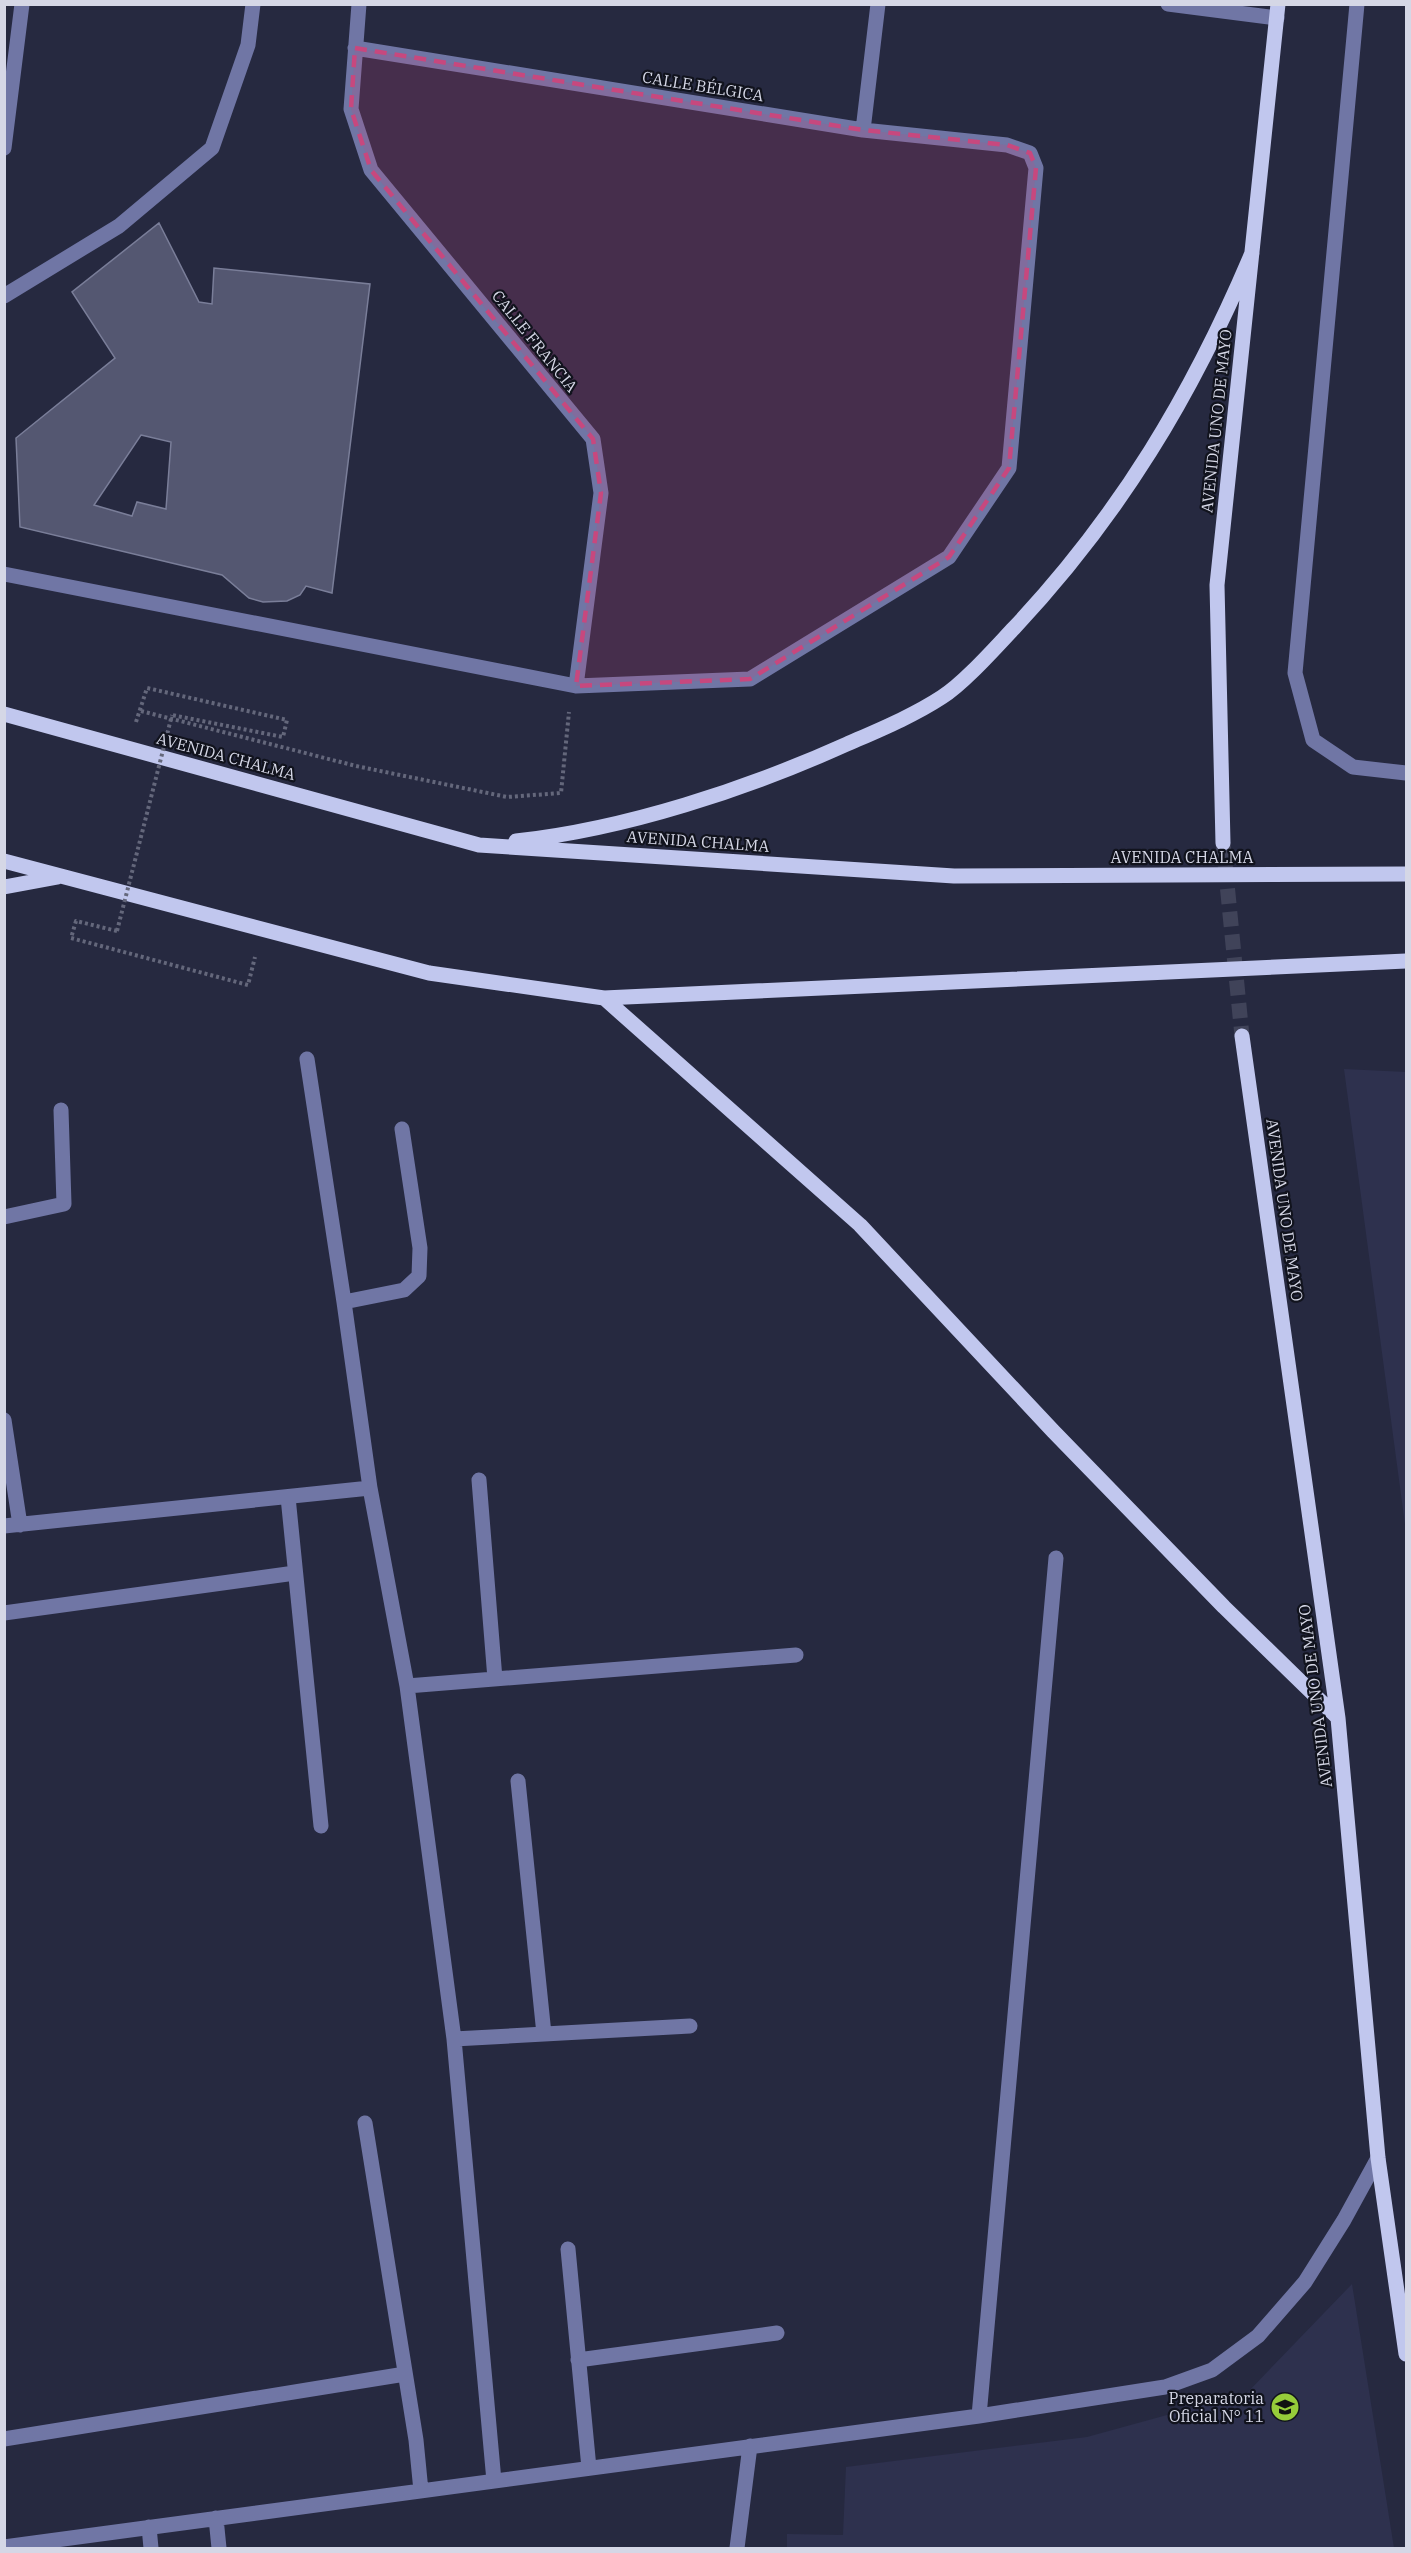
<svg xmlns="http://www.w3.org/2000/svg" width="1411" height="2553" font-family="'IBM Plex Serif',serif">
  <rect width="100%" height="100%" fill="#262940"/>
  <path fill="#2e314e" d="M1344,1069L1406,1072V1532Z
    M1352,2284L1394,2548H787V2534L843,2535L846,2467L1087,2437L1247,2393Z"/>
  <path fill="#545771" stroke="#7a7e99" stroke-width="1.5" fill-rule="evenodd" d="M159,223L199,302L212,304L214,268L370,284L332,593L306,586L300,595L287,601L263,602L249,598L222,575L20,527L16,438L115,358L72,292ZM141,435L171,442L166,509L137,502L132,516L94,505Z"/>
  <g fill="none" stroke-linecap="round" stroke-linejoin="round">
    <path stroke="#404359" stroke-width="15" stroke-dasharray="15 8" stroke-linecap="butt" d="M1223,843L1242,1036"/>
    <path stroke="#64677b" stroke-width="4" stroke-dasharray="3 3" stroke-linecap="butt" d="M141,711L356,766L507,797L561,793L569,712
      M136,722L147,688L287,720L283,737L172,715
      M117,931L76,921L71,938L248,985L255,957"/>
    <path stroke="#7076a5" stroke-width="15" d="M359,4L351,109L371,170L593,439L601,493L576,686
      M1168,4L1277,18
      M1357,4L1295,673L1313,740L1353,767L1406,773
      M863,130L878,4
      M4,148L22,4
      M4,296L119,226L212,148L248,45L253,4
      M4,574L576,686L750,679L949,557L1009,468L1036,168L1030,153L1007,145L863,130L355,48
      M307,1059L344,1302L370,1488
      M4,1217L64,1204L61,1110
      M344,1302L404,1290L419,1276L420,1248L402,1129
      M4,1420L20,1525
      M479,1480L495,1679
      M288,1497L321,1826
      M4,1526L370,1488L407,1686L454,2039L494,2481
      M4,1613L295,1573
      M407,1686L796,1655
      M518,1781L544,2034
      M454,2039L690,2026
      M365,2123L416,2440L421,2491
      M568,2249L589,2468
      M578,2360L777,2333
      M979,2416L1056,1558
      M4,2439L405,2374
      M216,2518L219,2548
      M149,2527L151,2548
      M4,2547L979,2416L1165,2387L1212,2370L1258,2336L1305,2282L1344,2220L1378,2158
      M737,2548L750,2446"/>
    <path stroke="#c1c7ee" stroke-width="15" d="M4,714L479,845L954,876L1406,874
      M516,841C626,829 747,789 847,744C879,730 913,716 942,697C964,683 995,648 1014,628C1120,515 1192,395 1252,253
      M1223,843L1217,585L1278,4
      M4,861L429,973L604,998L1406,961
      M4,887L58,877
      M604,998L860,1225L1053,1431L1224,1607L1338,1718
      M1242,1036L1338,1718L1378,2158L1406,2354"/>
    <path stroke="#64677b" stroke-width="4" stroke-dasharray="3 3" stroke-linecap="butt" d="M117,931L172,715"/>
  </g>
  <path fill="#c7487e" fill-opacity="0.2" stroke="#c7487e" stroke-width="4.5" stroke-dasharray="12 8" stroke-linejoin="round" d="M355,48L863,130L1007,145L1030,153L1036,168L1009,468L949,557L750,679L576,686L601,493L593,439L371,170L351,109Z"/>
  <defs>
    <g id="school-disc" transform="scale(1.5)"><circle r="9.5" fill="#96cc3a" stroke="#11131d"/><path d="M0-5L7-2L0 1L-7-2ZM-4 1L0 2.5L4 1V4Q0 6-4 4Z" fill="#111"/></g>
  </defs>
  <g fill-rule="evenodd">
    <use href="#school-disc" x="1285" y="2407"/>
  </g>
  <g text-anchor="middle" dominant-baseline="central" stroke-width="4.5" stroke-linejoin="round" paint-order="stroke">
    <g font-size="16" fill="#d5d7e6" stroke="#11131d">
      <text transform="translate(703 86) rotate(9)">CALLE BÉLGICA</text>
      <text transform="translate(535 341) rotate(51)">CALLE FRANCIA</text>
      <text transform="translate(1216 421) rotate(-84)">AVENIDA UNO DE MAYO</text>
      <text transform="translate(226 756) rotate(15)">AVENIDA CHALMA</text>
      <text transform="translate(698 841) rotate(4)">AVENIDA CHALMA</text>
      <text x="1182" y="857">AVENIDA CHALMA</text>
      <text transform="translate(1285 1210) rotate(82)">AVENIDA UNO DE MAYO</text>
      <text transform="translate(1315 1696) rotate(-97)">AVENIDA UNO DE MAYO</text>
    </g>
    <g font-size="16" fill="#d5d7e6" stroke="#11131d" text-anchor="end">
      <text x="1264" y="2398">Preparatoria<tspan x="1264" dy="18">Oficial N° 11</tspan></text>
    </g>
  </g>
  <rect width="1411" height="2553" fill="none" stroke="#d5d7e6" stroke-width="12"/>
</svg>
